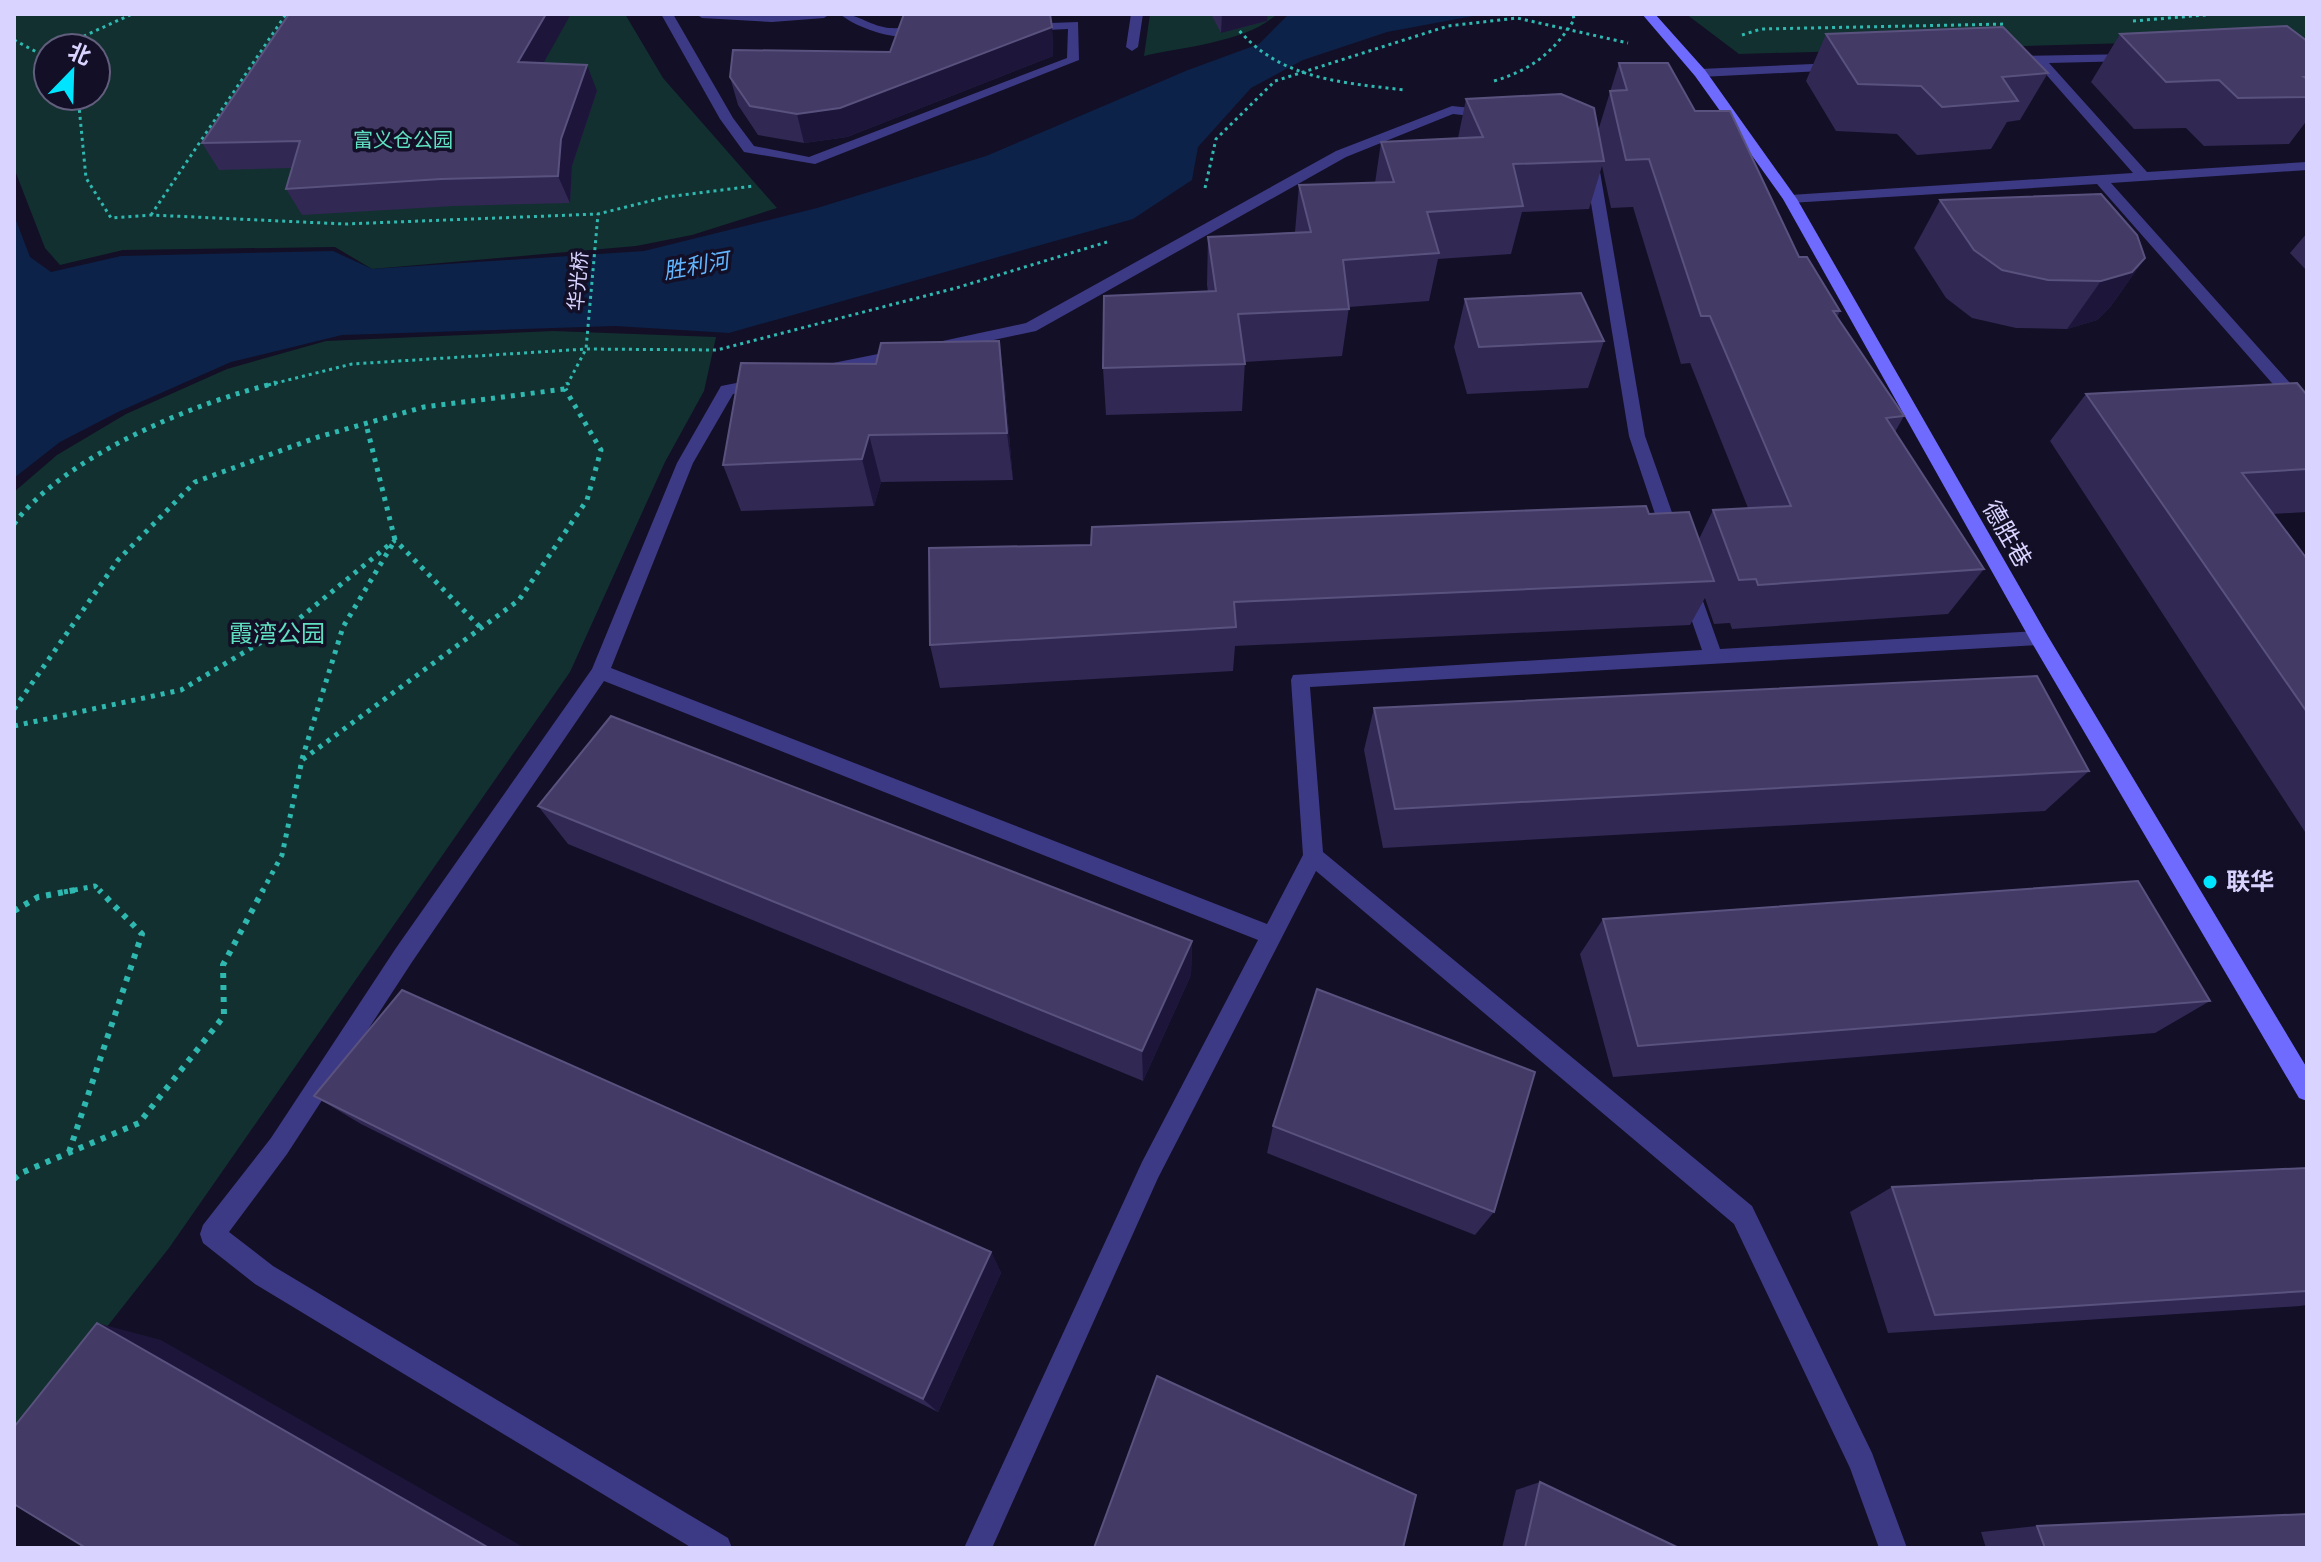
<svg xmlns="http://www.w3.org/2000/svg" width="2321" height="1562" font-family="'Roboto Condensed','Noto Sans SC',sans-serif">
  <rect width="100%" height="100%" fill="#130f26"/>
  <path fill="#12302f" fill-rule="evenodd" d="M14,14H625L663,78L777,208L692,235L636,246L372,269L335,247L123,250L60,265L45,248L14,168ZM48,48H96V96H48Z
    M1150,14H1277C1248,42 1183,47 1144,56Z
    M1686,14H2307V38L1739,54Z
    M553,331L716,337L704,391L665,462L570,672L169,1248L14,1445V492L57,455L126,414L227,369L326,341Z"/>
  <path fill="#0c2248" d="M1289,14H1484L1387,32L1303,60L1251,88L1198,147L1192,180L1133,219L729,333L615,326L342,335L231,362L118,412L60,442L14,478V215L30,257L51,272L121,256L333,251L372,269L644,251L817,208L986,156L1188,70L1259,44Z"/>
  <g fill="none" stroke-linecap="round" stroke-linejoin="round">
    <path stroke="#2fb8b0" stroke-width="3" stroke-dasharray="3 4" stroke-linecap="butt" d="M1227,14C1268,78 1335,82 1405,90
      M2133,21L2217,14
      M1742,35L1761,29L2007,24
      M14,40L48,58
      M58,48L132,14
      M1494,81C1531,70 1553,53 1574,20L1573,14
      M78,96L86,178L111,218L151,215L345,224L598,214L666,197L754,186
      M1205,188L1216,139L1275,81L1448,26L1517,18L1628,43
      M151,215L286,14
      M268,385L352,364L586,349L717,350L956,288L1107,242
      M567,385L586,349L598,214"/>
    <path stroke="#2fb8b0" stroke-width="5" stroke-dasharray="4 6" stroke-linecap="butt" d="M14,524C64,456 196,402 276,383
      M14,709L118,560L195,482L318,437L424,407L565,389L568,383
      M14,726L181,690L295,622L395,540L481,628
      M302,759L343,627L395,540L366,424
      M64,892L95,886L101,892
      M262,892L282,855L302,760L519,600L587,500L601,450L565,389"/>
    <path stroke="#2fb8b0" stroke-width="6" stroke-dasharray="5 7" stroke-linecap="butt" d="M14,911L38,897L75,890
      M69,1152L142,934L99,890
      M14,1179L21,1173L139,1123L224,1016L223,965L263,890"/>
    <path fill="#3d3a85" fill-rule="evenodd" d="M661,14H673L733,118L754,146L809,157L1067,58L1068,29L1027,31L1021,27L1023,24L1078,22L1079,60L815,164L744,152L720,119Z
      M696,14H830L824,18L772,22L702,18Z
      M840,14C859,14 872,27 890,28C903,29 919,24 929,31C908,46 859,30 840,14Z
      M1131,14H1143L1138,47L1132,51L1126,47Z
      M2136,54L2138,57L2132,61L2049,63L2147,172L2307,162V170L2111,183L2307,402V418L2301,416L2097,184L1790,203L1783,199L1790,195L2133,173L2036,63L2008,64L2002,60L2008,56Z
      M1836,63L1842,67L1841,70L1700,77L1694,73L1700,69Z
      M1452,106L1490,110L1497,114L1490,118L1453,114L1346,157L1036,331L938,352L930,347L938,342L1026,323L1336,151Z
      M1591,156L1598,160L1645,436L1681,538L1672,544L1663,538L1629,436L1584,160Z
      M903,349L911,354L909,358L828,374L820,369L828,364Z
      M762,378L768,379V387L733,394L693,463L611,668L1267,924L1303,855L1291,680L1293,675L1702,650L1680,587L1689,580L1698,587L1720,649L2039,631L2046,633L2048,638L2046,643L2039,645L1310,687L1323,852L1752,1206L1872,1453L1907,1548H1879L1850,1468L1734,1224L1316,871L1158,1178L992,1548H964L1142,1162L1258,940L604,681L412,962L287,1154L229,1232L273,1266L728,1538L732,1548H692L255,1284L203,1243L200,1234L203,1225L271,1138L396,948L592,669L677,463L721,386Z"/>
    <path fill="#6f6bff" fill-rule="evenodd" d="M1642,14H1655L1705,70L1797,199L2046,633L2307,1068V1101L2299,1098L2032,643L1783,199L1695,76Z"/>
  </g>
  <path fill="#312854" d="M1211,14H1268L1267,21L1221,33Z
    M1052,27L1053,56L847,137L804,143L758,135L738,105L730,77Z
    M1826,34L2048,73L2020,120L2007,122L1991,149L1917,155L1897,134L1836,131L1806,81Z
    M2120,34L2307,41V123H2305L2289,144L2204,146L2186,128L2134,129L2091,82Z
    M543,63L597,91L572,166L570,203L454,206L302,215L286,189L292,168L219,170L202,143Z
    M1619,63L1695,111L1799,257L1840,311L1837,317L1904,416L1895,432L1984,569L1948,614L1732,629L1730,623L1714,624L1705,598L1690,625L1235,646L1233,671L940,688L930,645L1091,545L1649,514L1699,539L1713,510L1748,508L1690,363L1681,364L1633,207L1611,208L1602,166L1589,209L1522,212L1511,254L1438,259L1429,301L1349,307L1342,356L1245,362L1242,411L1106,415L1103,368L1208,292L1207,285L1208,237L1295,232L1299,185L1375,183L1381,142L1458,138L1466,99L1598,131Z
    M1940,200L2145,258L2111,306L2097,320L2067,329L2016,328L1972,318L1946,298L1914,248Z
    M2307,233V271L2290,253Z
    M1465,299L1604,341L1588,388L1467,394L1454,347Z
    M999,341L1005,388L1013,480L881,482L874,506L741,511L723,465L876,364Z
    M2086,394L2307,395V512L2273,514L2307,559V835L2050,441Z
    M1374,708L2089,771L2045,811L1383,848L1364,750Z
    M538,806L1192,941L1191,975L1143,1081L568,844Z
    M1603,919L2210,1001L2155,1033L1613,1077L1580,954Z
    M314,1096L991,1252L1001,1273L938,1412L361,1124Z
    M1273,1126L1494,1212L1475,1235L1267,1153Z
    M2307,1168V1305L2300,1306L1888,1333L1850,1212L1892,1187Z
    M1540,1482L1679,1548H1502L1516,1490Z
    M2037,1526L2307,1548H1986L1981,1532Z"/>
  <path fill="#1d163a" d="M546,14H571L529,89L518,62Z
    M1222,14H1268L1267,21L1221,33Z
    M1052,27L1053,56L847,137L804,143L797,114Z
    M587,65L597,91L572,166L570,203L558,176L561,139Z
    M2145,258L2111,306L2097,320L2067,329L2101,281Z
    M999,341L1005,388L1013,480L1007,433Z
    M869,435L881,482L874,506L862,459Z
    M1192,941L1191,975L1143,1081L1142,1051Z
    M991,1252L1001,1273L938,1412L923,1399Z
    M97,1323L161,1340L525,1548H489Z"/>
  <path fill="#433a66" stroke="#5a527e" stroke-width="2" d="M289,14H546L518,62L587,65L561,139L558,176L441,179L286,189L300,141L202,143Z
    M904,14H1050L1052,27L840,108L797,114L750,106L730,77L733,50L890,52Z
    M2287,26L2307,41V77H2304L2307,79V97L2238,98L2219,80L2166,82L2120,34Z
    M2003,27L2048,73L2002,77L2018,101L1942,107L1921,86L1858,84L1826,34Z
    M1619,63H1668L1695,111H1730L1799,257H1807L1840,311H1833L1904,416L1886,418L1984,569L1758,585L1756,579L1739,580L1713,510L1791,506L1710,316H1701L1649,159L1626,160L1610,91L1627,90Z
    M1561,94L1594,108L1604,161L1513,164L1523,206L1427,212L1439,253L1343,260L1349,309L1238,314L1245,364L1103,368L1104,296L1216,291L1208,237L1311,232L1299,185L1394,182L1381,142L1483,137L1466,99Z
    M2101,194L2137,235L2145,258L2132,272L2101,281L2048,280L2002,270L1974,250L1940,200Z
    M1581,293L1604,341L1479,347L1465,299Z
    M999,341L1007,433L869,435L862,459L723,465L741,363L876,364L881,343Z
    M2297,383L2307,395V469L2242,473L2307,559V712L2086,394Z
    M1646,506L1649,514L1689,512L1714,581L1234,602L1236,627L930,645L929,548L1091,545L1092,527Z
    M2037,676L2089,771L1395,809L1374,708Z
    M611,716L1192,941L1142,1051L538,806Z
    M2138,881L2210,1001L1638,1046L1603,919Z
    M1317,989L1535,1072L1494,1212L1273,1126Z
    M402,990L991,1252L923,1399L314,1096Z
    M2307,1168V1291L1935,1315L1892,1187Z
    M97,1323L489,1548H86L14,1504V1427Z
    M1157,1376L1416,1495L1403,1548H1094Z
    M1540,1482L1679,1548H1525Z
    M2307,1514V1548H2045L2037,1526Z"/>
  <circle fill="#00e5ff" stroke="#130f26" stroke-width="3" cx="2210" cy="882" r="8"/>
  <g text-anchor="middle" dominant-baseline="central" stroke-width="7" stroke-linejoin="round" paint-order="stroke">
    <g font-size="20" fill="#5fe0c0" stroke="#130f26">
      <text x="403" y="140">富义仓公园</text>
    </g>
    <g font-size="20" fill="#d9d4ff" stroke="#130f26">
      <text transform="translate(578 281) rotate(-85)">华光桥</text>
    </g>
    <g font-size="22" font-style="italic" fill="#62b6ff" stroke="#130f26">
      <text transform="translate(696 266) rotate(-10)">胜利河</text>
    </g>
    <g font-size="24" fill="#d9d4ff" stroke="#130f26">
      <text transform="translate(2007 534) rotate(60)">德胜巷</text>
    </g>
    <g font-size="24" fill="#5fe0c0" stroke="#130f26">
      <text x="277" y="634">霞湾公园</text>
    </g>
    <g font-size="24" font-weight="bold" fill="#d9d4ff" stroke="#130f26" text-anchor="start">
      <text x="2226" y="882">联华</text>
    </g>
  </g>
  <rect width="2321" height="1562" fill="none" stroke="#d9d4ff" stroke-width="32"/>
  <g transform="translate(72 72) rotate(23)"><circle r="38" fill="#130f26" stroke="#625e7d" stroke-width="2"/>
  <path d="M0-6L14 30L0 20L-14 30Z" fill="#00e5ff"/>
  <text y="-12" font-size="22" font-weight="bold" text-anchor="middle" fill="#d9d4ff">北</text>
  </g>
</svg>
